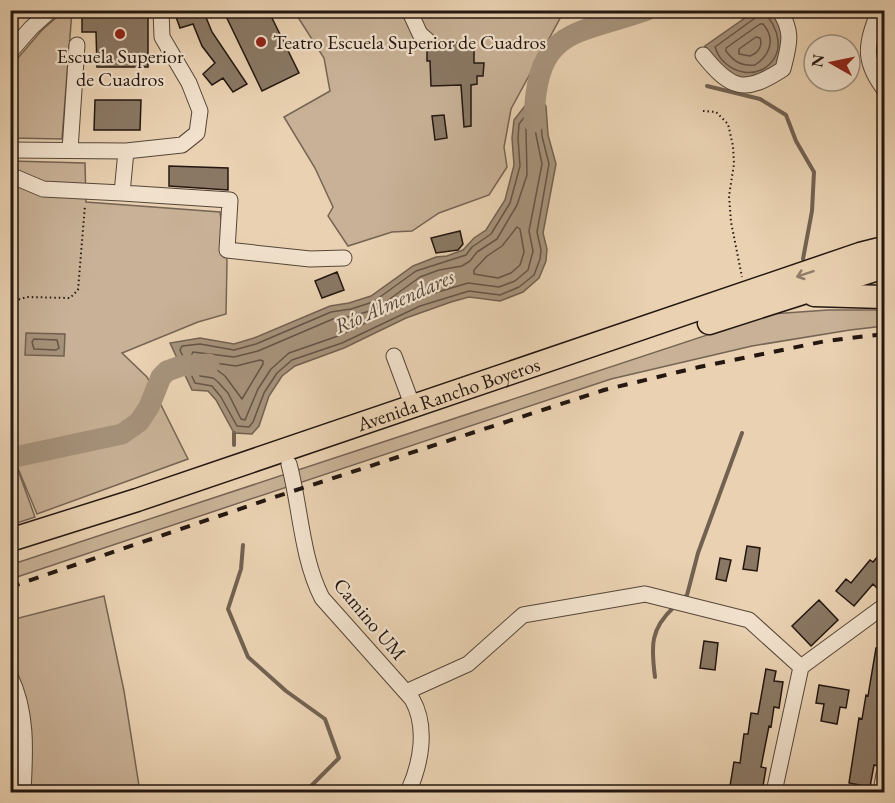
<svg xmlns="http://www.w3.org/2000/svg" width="895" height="803" font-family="'EB Garamond',serif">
  <rect width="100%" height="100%" fill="#e9d1b1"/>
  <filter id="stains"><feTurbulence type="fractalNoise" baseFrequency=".00333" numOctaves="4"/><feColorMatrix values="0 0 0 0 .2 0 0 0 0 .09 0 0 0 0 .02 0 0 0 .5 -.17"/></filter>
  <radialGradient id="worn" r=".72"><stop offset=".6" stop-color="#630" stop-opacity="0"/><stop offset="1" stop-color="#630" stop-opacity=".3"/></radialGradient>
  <path fill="#c8b196" stroke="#766454" stroke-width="1.5" d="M64,11H72L62,139L11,138V66L42,30Z
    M294,11H564L511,109L504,147L507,167L489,195L439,213L412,231L392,232L348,246L328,216L333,207L315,168L284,117L330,91L324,58Z
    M11,161L85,163L86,202L220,212L227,261L226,314L198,322L122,353L147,377L188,459L37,514L17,466L11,467Z
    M828,310H884V326L850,330L752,346L611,379L11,579L10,565L771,314Z
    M18,470L35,517L11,525V471Z
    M104,596L124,691L140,792H11V620Z"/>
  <path fill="#a6927b" stroke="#726151" stroke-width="1.5" d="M755,11H770C806,56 758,100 722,68C715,63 710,53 705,46Z
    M535,93L546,106L548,135L556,164L543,233L547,249L546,261L539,278L523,292L500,301L469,297L451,302L406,318L344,348L295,366L282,376L269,396L259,426L252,434L234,433L216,400L208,391L192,390L170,343L200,338L234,344L254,338L330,306L349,303L371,296L413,266L436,257L447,256L463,250L474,238L486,230L505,200L514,165L512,138L514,120Z
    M26,333L65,334L64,356L25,355Z"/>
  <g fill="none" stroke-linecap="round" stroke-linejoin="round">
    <path stroke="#655446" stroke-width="1.5" d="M758,10L755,18L715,47C723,74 762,84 776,55C780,47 778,34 774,27C772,20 766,18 766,10
      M760,24H763C776,39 770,55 755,65C741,66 734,62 726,51V48Z
      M756,37L760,38C763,46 758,53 750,56L739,54V49Z
      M534,105H537L540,109L542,136L549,164L537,232L541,250L540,259L534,275L519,287L500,295L469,291L420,306L342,343L292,360L277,373L264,393L253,422L249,427L237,426L221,397L212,386L195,383L180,350L182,346L200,344L234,350L256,344L331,312L351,309L373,302L416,271L466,255L472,247L491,234L510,203L520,166L518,138L519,124Z
      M530,123L534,125L542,164L529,231L533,251L528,270L515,281L499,287L468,283L418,298L338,336L289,353L271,369L258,389L245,420L241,419L228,393L218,382L213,378L200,376L191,356L193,352L234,357L258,351L333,319L353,316L376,309L420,277L439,270L462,266L470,261L477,252L497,239L517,205L527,175L526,129Z
      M517,227L520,229L524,252L520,265L511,273L498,278L474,274V270L487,256L502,246Z
      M34,339L57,340L59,348L56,350L34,349L32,342Z
      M260,360L263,361V364L242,399L225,376L212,366L208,368L205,365L208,362L212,365L215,363L236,366Z"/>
    <path stroke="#726151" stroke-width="4" d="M707,86L760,99L786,115L796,141L814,172L812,211L803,259
      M234,445V433
      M243,545L241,569L228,609L248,657L286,691L325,719L339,758L305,792
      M682,600L687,595L698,553L742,433
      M655,677C651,646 650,629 674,607"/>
    <path stroke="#a6927b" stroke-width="21" d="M534,122C536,27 573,36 647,10
      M10,458L122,434L139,422L149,407L161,377L167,371L181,366L209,364"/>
  </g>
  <path fill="#8a7864" stroke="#241711" stroke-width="1.5" d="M82,10H148V67H97L96,32H82Z
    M183,10H203L212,32L247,84L233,92L223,78L212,85L203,74L215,63L202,46L193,24L180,28L175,14Z
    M223,10H268L299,73L262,91Z
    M438,41L474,44V63H484L483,76H477V84L471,85V126L464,127L461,85L431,86L430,61H427V51L436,48Z
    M95,100H141L140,130H94Z
    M444,115L447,138L435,140L432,116Z
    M169,166L228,168V190L169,186Z
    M460,231L463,244L458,250L436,253L431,238Z
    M337,272L344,290L322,298L315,281Z
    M747,546L760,548L757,571L743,569Z
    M885,548V582L878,589L873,584L854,606L836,591L846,579L851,583L870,560L873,562Z
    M720,558L731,560L726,581L716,579Z
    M819,600L838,620L811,646L792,626Z
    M704,641L718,643L715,670L700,668Z
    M876,648L885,649V725L878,766L874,765L870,787L849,783L859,718L862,719L866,695L868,696Z
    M766,669L776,671L774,681L783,682L779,708L774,707L771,727L769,726L761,767L766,768L762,792H729L734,762L740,763L744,734H748L751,713L758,714Z
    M819,685L849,690L846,708L840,707L837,724L821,721L824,704L816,703Z"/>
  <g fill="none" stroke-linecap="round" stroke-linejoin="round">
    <g stroke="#554639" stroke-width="17">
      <path id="minor" d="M409,10L420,34L428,41
        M879,10C867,43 861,59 884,89
        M10,52L31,28L51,10
        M703,55C731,90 745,94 783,69C789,45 794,32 779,10
        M10,150L126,151L122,193L43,189L10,175
        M70,150L77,45
        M126,151L182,145L197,133L200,111L189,83L162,37L161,10
        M122,193L230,200L227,250L310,259L344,258
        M394,356L413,407
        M289,464C301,509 301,556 322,598L412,699C428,727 421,764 408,792
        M10,676C28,713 25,753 23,792
        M406,692L468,664L523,615L645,594L749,620L801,667
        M774,792L801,667L884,606
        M881,792L884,774"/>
    </g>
    <g stroke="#241711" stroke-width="25">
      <g id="highway">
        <path d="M814,295L884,297"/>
        <path d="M709,323L884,267"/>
        <path id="s1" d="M10,540L137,500L860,254L884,248"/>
      </g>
    </g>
    <path stroke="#241711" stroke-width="2" stroke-dasharray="1.5 3" stroke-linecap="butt" d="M703,111L716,112L728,124L733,146L734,164L729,196L731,222L742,277
      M10,302L27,297L70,298L78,290L85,205"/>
    <use href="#minor" stroke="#f1e1cc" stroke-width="15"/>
    <use href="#highway" stroke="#e9d1b1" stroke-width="22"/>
    <path stroke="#241711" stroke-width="4" stroke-dasharray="10 10" stroke-linecap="butt" d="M10,587L275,497L604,390L699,367L826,341L884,334"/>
  </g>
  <defs><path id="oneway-shaft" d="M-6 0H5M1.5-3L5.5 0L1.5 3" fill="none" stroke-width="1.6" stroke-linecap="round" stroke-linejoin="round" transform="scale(1.5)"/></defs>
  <use stroke="#907d69" href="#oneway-shaft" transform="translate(805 274) rotate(161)"/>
  <g fill="#8f2418" stroke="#f1e1cc" stroke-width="2">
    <circle cx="120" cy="34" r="6"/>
    <circle cx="261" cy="42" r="6"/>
  </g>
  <g text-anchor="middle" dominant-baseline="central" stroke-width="4.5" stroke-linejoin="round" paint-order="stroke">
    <g font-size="20" fill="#241711" stroke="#f1e1cc" text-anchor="start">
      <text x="273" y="42">Teatro Escuela Superior de Cuadros</text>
      <text x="120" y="56" text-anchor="middle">Escuela Superior<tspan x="120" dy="23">de Cuadros</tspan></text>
    </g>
    <g font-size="20" fill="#241711" stroke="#f1e1cc">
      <text stroke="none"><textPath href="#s1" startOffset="462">Avenida Rancho Boyeros</textPath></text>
      <text transform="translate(370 619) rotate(50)">Camino UM</text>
    </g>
    <g font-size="21" font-style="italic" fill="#58483b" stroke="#f1e1cc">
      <text transform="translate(394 301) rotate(-24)">Río Almendares</text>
    </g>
  </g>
  <rect width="895" height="803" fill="none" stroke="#e9d1b1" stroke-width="36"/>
  <rect x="12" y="12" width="871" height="779" fill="none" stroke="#241711" stroke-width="3"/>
  <rect x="18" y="18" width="859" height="767" fill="none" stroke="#241711" stroke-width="1.5"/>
  <g transform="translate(832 63) rotate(279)"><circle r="28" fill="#f1e1cc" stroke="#9f9081" stroke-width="1.5"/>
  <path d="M0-4.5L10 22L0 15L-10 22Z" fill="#8f2418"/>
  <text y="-9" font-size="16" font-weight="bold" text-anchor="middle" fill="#241711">N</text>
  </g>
  <rect width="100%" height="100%" filter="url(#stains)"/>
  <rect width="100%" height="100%" fill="url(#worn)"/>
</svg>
